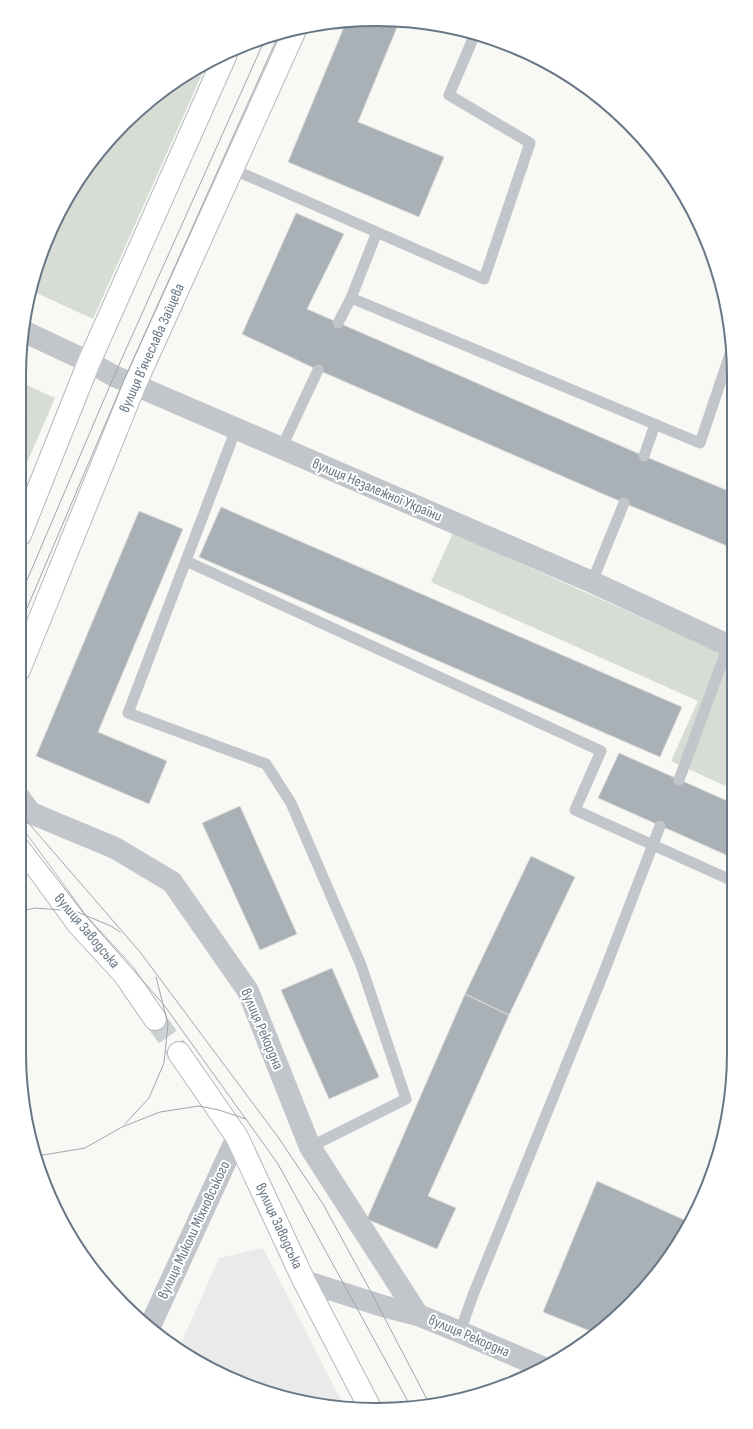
<svg xmlns="http://www.w3.org/2000/svg" width="753" height="1429" font-family="'Sofia Sans Condensed',sans-serif">
  <rect width="100%" height="100%" fill="#f8f8f5"/>
  <path fill="#e9eae9" d="M263,1248L343,1404H344L284,1398L178,1350L219,1258Z"/>
  <path fill="#d7ddd5" d="M207,63L93,319L30,290L31,284L56,218L93,159L141,108L198,67Z
    M20,382L55,398L20,479Z
    M453,533L732,658V789L671,761L698,701L431,582Z"/>
  <path fill="#a9b0b6" stroke="#dadad8" d="M400,20L358,122L444,157L419,217L288,162L346,22Z
    M296,213L344,234L307,309L644,456L731,492L732,548L624,503L318,370L242,334Z
    M221,507L682,707L660,757L199,557Z
    M139,511L183,529L98,732L167,761L149,804L36,756Z
    M619,753L732,803L733,858L598,798Z
    M240,806L297,934L260,950L202,823Z
    M531,856L575,877L509,1015L465,994Z
    M332,968L379,1077L329,1099L281,990Z
    M465,994L509,1015L428,1196L456,1208L437,1249L367,1219Z
    M597,1181L689,1222L629,1305L595,1333L543,1312Z"/>
  <g fill="none" stroke-linecap="round" stroke-linejoin="round">
    <path stroke="#cdd1d3" stroke-width="22" stroke-dasharray="22 11" stroke-linecap="butt" d="M155,1019L179,1053"/>
    <g stroke="#b4b9be" stroke-width="24">
      <path id="secondary" d="M20,535L89,362L226,54
        M19,670L135,384L295,30
        M19,843L78,924L124,974L155,1019
        M179,1053L237,1137L304,1281L369,1406"/>
    </g>
    <path stroke="#bcbec1" stroke-width="2.5" stroke-dasharray="2 2" stroke-linecap="butt" d="M20,457L25,460"/>
    <path stroke="#c2c5c9" stroke-width="11" d="M232,169L484,279L530,143L449,95L475,34
      M377,232L351,298L700,443L731,351
      M338,323L351,298
      M236,429L128,713L266,764L291,803L361,965L406,1099L310,1147
      M281,449L318,370
      M644,456L655,424
      M186,561L601,751L575,810L733,881
      M592,582L624,503
      M679,780L728,646
      M460,1332L473,1295L604,972L660,826"/>
    <path stroke="#c2c5c9" stroke-width="22" d="M23,331L89,362L114,376L592,582L732,647
      M19,797L31,813L115,848L172,882L248,991L310,1147L418,1315
      M304,1281L386,1307L418,1315L460,1332L542,1367
      M151,1324L237,1137"/>
    <use href="#secondary" stroke="#fff" stroke-width="22"/>
    <path stroke="#a1a7ad" stroke-width="1" d="M19,599L114,376L266,37
      M19,627L124,380L279,34
      M19,812L140,952L278,1137L323,1204L371,1292L429,1403
      M19,830L85,915L164,1005L278,1164L411,1407
      M19,912L35,908L75,911L111,926L120,932
      M125,1124L149,1098L164,1063L168,1024L156,977
      M36,1154L43,1155L85,1148L122,1127L160,1112L199,1106L219,1110L246,1119"/>
  </g>
  <g text-anchor="middle" dominant-baseline="central" stroke-width="4" stroke-linejoin="round" paint-order="stroke">
    <g font-size="15" fill="#697785" stroke="#fff">
      <text transform="translate(152 348) rotate(-66)">вулиця Вʼячеслава Зайцева</text>
      <text transform="translate(377 490) rotate(23)">вулиця Незалежної України</text>
      <text transform="translate(87 931) rotate(50)">вулиця Заводська</text>
      <text transform="translate(262 1029) rotate(67)">вулиця Рекордна</text>
      <text transform="translate(279 1226) rotate(65)">вулиця Заводська</text>
      <text transform="translate(194 1230) rotate(-65)">вулиця Миколи Міхновського</text>
      <text transform="translate(469 1336) rotate(23)">вулиця Рекордна</text>
    </g>
  </g>
  <path d="M0 0H753V1429H0ZM376 26H377A350 350 0 0 1 727 376V1053A350 350 0 0 1 377 1403H376A350 350 0 0 1 26 1053V376A350 350 0 0 1 376 26Z" fill="#fff" fill-rule="evenodd"/>
  <path fill="none" stroke="#697785" stroke-width="2" d="M376 26H377A350 350 0 0 1 727 376V1053A350 350 0 0 1 377 1403H376A350 350 0 0 1 26 1053V376A350 350 0 0 1 376 26Z"/>
</svg>
